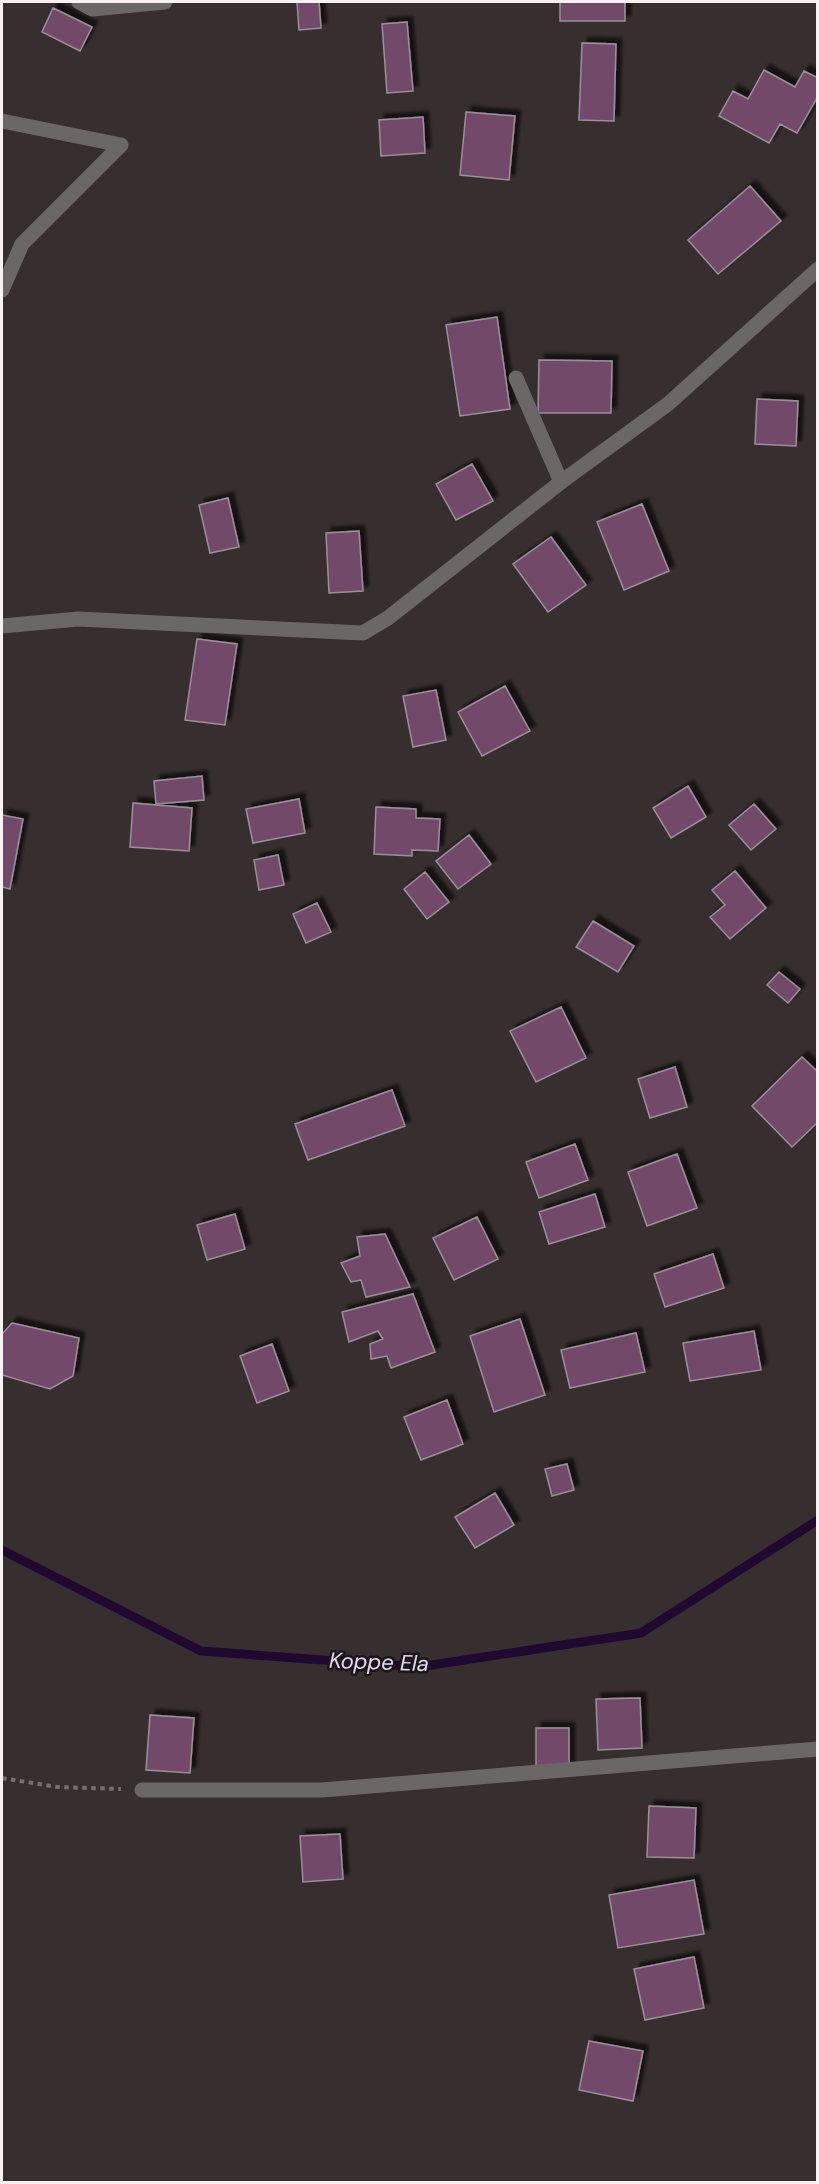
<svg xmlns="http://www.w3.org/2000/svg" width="819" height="2184" font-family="'DM Sans',sans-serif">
  <defs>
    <filter id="shadow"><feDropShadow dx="5.5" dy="-5.5" stdDeviation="1.5" flood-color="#0009"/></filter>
  </defs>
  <rect width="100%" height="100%" fill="#362e2f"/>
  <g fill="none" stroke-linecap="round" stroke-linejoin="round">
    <path stroke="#200930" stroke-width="9" d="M2,1550L201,1651L419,1667L641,1633L818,1520"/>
  </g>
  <path fill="#73486a" stroke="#999197" stroke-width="1.5" filter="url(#shadow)" d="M297,2H319L321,28L299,30Z
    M560,2H625V21H560Z
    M53,8L92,27L80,51L42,32Z
    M407,22L413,91L387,93L382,24Z
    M582,43L616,44L614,121L579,120Z
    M764,70L795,87L804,71L818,78V96L797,133L780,124L769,143L719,116L733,91L748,99Z
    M466,112L515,116L509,180L460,175Z
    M423,117L425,153L381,156L379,120Z
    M750,186L781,221L718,274L688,240Z
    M497,317L510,409L460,416L446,325Z
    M539,360L612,361L611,413H538Z
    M757,399L798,401L796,446L755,444Z
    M472,464L493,501L456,520L436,484Z
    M228,498L239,547L210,553L199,505Z
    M642,504L669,571L624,590L597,522Z
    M359,531L363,591L329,593L326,533Z
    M551,537L586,585L548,612L513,564Z
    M197,639L237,644L225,725L185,720Z
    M505,686L530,731L482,756L458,712Z
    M436,690L446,740L413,747L403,696Z
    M202,776L204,800L156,804L154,781Z
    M688,786L706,817L671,838L653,808Z
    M299,799L305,833L253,843L246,809Z
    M133,803L192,808L189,851L130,847Z
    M754,804L776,829L751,850L729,825Z
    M376,807L416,809V818L440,819L438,851L412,850V856L374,854Z
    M2,815L23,819L10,889L2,887Z
    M469,835L491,864L458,889L436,861Z
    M278,855L284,885L259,890L254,860Z
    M735,871L766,908L730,939L710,917L725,905L712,890Z
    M425,872L449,902L427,919L404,889Z
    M317,903L331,932L306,943L293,914Z
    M593,921L634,946L618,972L576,947Z
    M779,972L800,989L788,1003L767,985Z
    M561,1007L586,1058L536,1082L510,1031Z
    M802,1057L818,1072V1122L792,1147L752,1106Z
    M675,1067L687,1107L650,1118L638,1079Z
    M392,1090L405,1126L308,1160L295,1124Z
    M575,1144L588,1180L539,1198L526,1162Z
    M677,1154L697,1208L647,1226L628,1172Z
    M595,1194L605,1227L549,1244L539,1212Z
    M235,1214L245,1249L207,1260L197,1225Z
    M477,1217L498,1259L454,1280L433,1238Z
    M385,1234L410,1287L366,1297L361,1280L351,1282L341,1263L360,1256L357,1237Z
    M713,1254L724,1288L665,1307L654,1274Z
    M413,1294L435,1352L391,1368L387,1356L371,1359L370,1344L383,1339L378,1331L349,1342L342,1312Z
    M520,1319L545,1395L494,1412L470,1336Z
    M12,1323L79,1338L73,1376L50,1389L2,1375V1334Z
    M754,1331L761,1370L690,1381L683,1343Z
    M636,1333L645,1372L570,1388L561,1350Z
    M272,1344L289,1391L257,1403L240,1356Z
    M447,1400L463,1444L421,1460L404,1417Z
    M567,1464L574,1490L552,1496L545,1469Z
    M495,1493L514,1525L475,1548L455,1517Z
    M640,1698L642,1748L598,1750L596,1699Z
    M150,1715L194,1718L190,1773L146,1770Z
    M536,1728H569V1767H536Z
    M649,1806L696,1808L694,1858L647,1857Z
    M340,1834L343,1879L303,1882L300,1836Z
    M694,1880L704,1934L618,1948L609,1895Z
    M694,1957L704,2008L645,2020L634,1969Z
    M589,2041L643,2051L633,2101L579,2090Z"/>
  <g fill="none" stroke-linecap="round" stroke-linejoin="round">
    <path stroke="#777071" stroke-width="4" stroke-dasharray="4.5 4.5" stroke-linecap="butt" d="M2,1778L57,1787L121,1789"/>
    <path stroke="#6b6766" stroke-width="15" d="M79,2L92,9L165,2
      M2,121L121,145
      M2,290L22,244L121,145
      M516,378L561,482L668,404L818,269
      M2,626L78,619L363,633L388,618L561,482
      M142,1790H322L818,1749"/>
  </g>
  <g text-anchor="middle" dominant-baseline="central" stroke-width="5" stroke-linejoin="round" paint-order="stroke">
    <g font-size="22" font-style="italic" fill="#e6d7f5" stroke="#1b1718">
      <text transform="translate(379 1662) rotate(2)">Koppe Ela</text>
    </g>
  </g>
  <rect width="819" height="2184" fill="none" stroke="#f8f2f3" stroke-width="6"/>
</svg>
